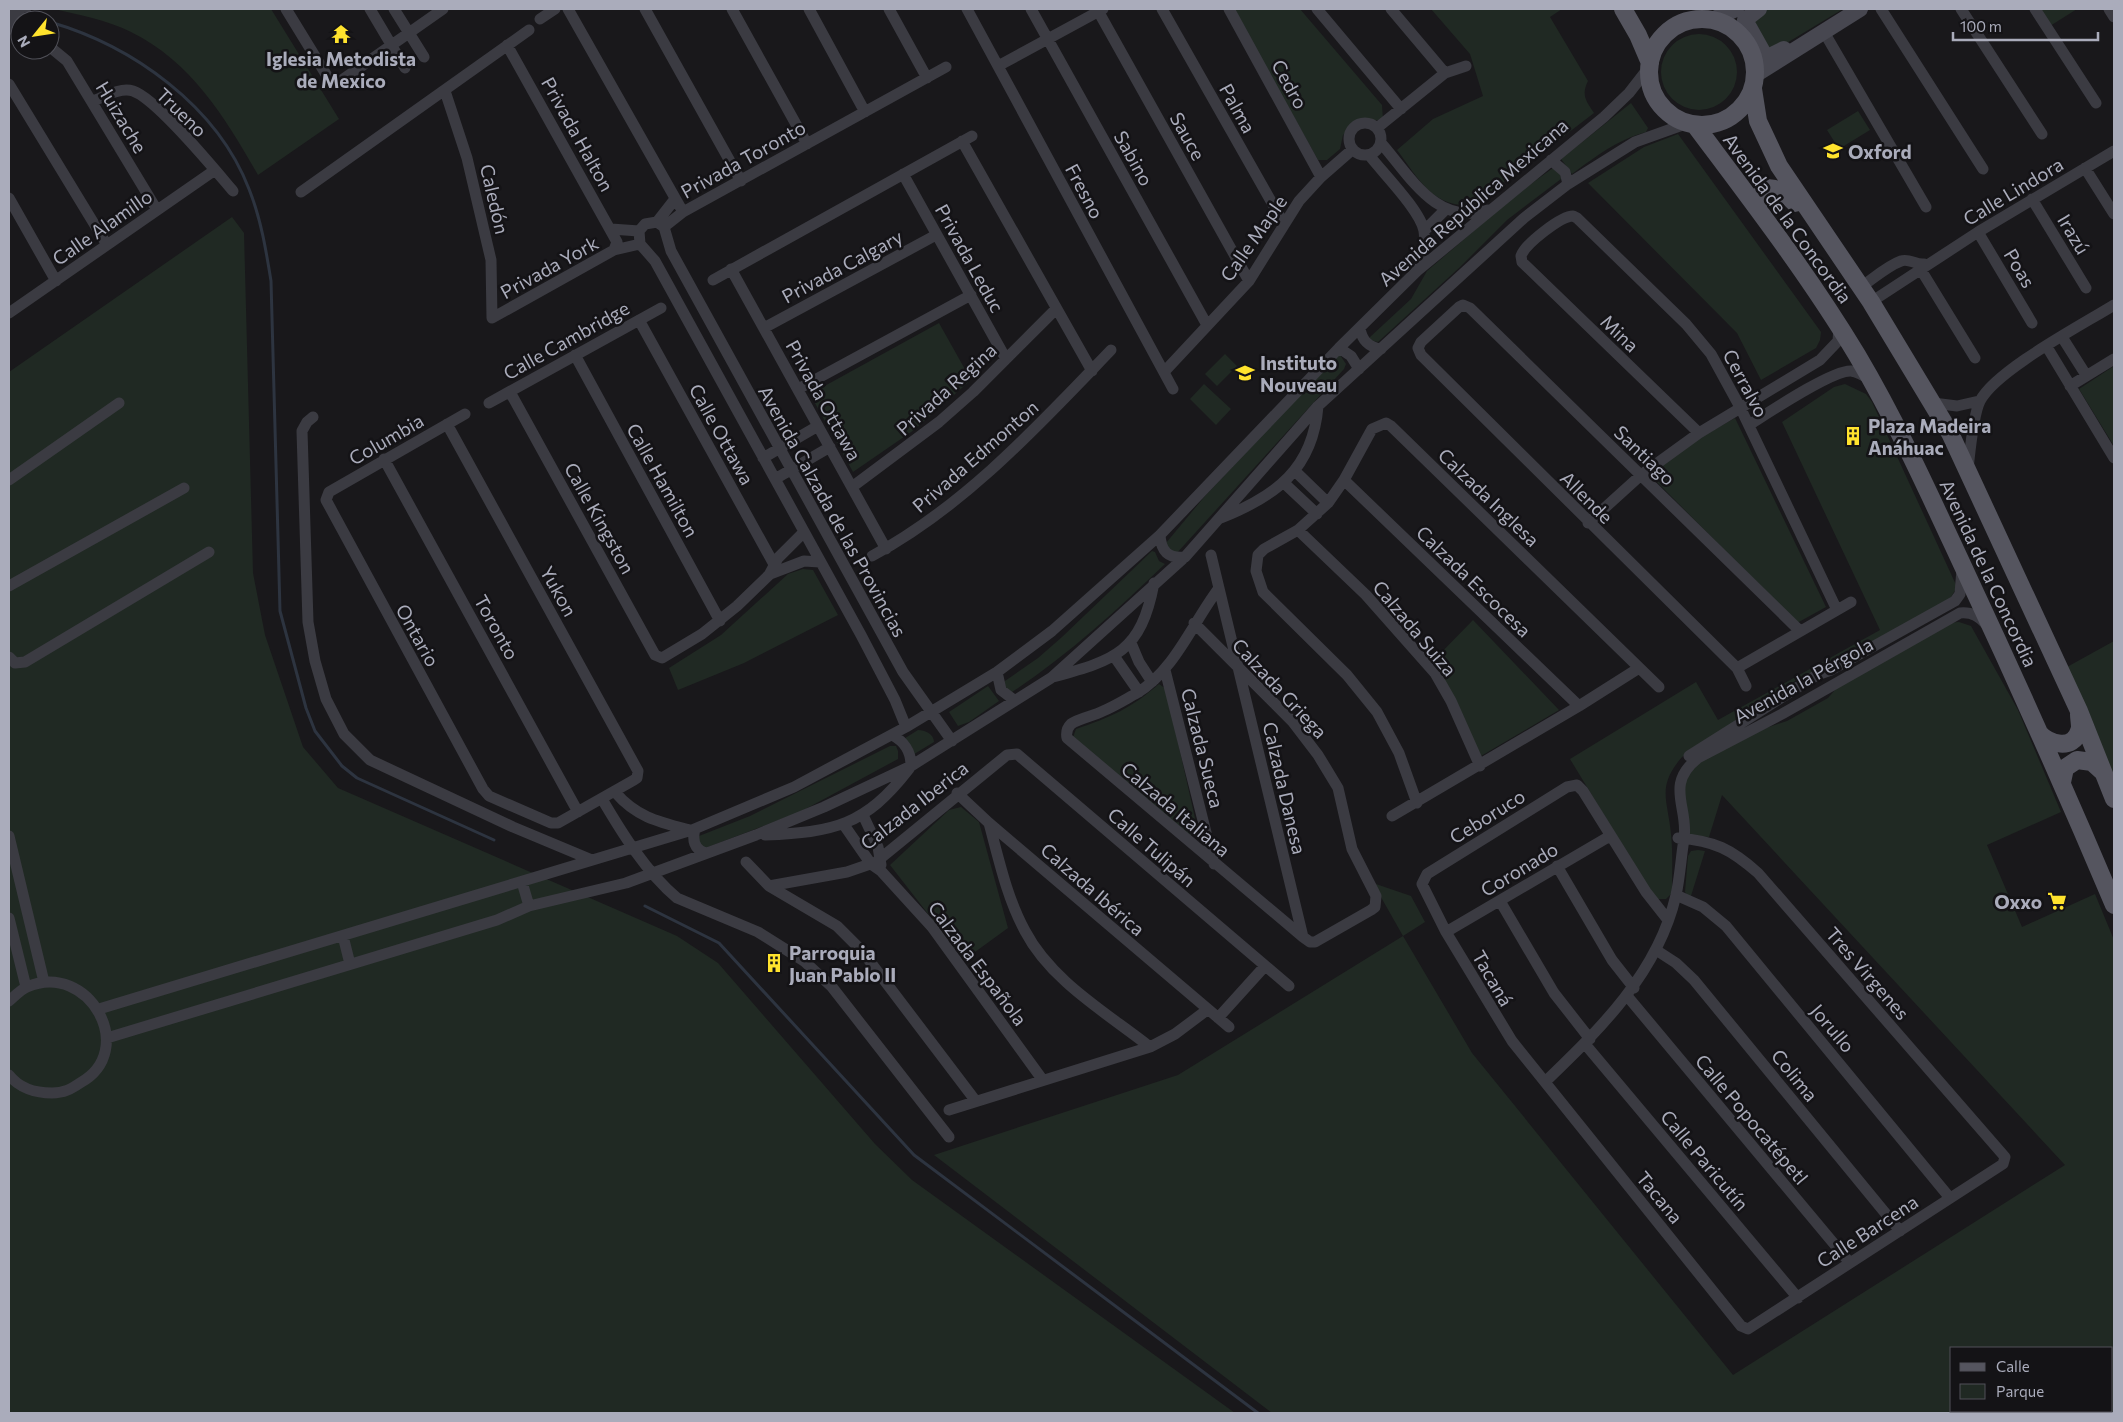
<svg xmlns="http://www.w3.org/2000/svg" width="2123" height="1422" font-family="Commissioner,sans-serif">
  <rect width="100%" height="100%" fill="#19181b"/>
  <path fill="#202923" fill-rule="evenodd" d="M54,9H271L339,119L258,175C226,119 192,62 131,32C107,20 80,15 54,9Z
    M1233,9H1300L1382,105L1383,120L1360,121L1343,135L1340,149L1327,160H1318Z
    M1431,9H1562L1550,17L1588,81C1581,95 1586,101 1594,113L1474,205C1433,209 1419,179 1397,150L1433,119L1483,96L1470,54Z
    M1764,9H1843L1767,55L1748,23Z
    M2040,9H2077L2050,26Z
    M1661 72a38 38 0 1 1 76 0a38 38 0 1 1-76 0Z
    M1631,103L1648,128L1646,132C1615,141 1598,155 1572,174L1561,159Z
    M1858,111L1870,130L1839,149L1827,130Z
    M1678,134L1821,332L1820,340L1816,348L1761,380L1737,333L1588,183L1644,147Z
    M1553,168L1560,172L1561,179L1507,220L1459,268L1378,342L1370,340V337L1411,299L1427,271L1517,194Z
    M232,217L244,233L253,573L265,635L303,747L338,788L677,936L718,963L875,1144L912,1180L1235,1413H9V372Z
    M939,323L971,380L914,430L853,472L810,394Z
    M1225,354L1237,366L1217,386L1205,374Z
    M1340,355L1346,364L1344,369L1176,554L1171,555L1166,543L1205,496L1336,356Z
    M2114,366V446L2079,389Z
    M1204,384L1231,409L1216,425L1190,399Z
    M1845,384L1866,394L1872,402L1957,587L1947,604L1825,670L1809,674L1778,690L1753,714L1682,757C1656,787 1668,800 1671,834C1673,853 1672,874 1672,893L1666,899H1655L1570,759L1696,682L1718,720L1880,630L1782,422L1834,387Z
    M1735,418L1826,607L1797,623L1650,475L1694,441Z
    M1152,551L1155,552L1159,561L1165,564C1116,611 1066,657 1009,694L1002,683L1038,658L1062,637Z
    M803,569L813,570L838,615L744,663L678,690L669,668L721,635L788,574Z
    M1473,620L1559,710L1481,756L1432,662Z
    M1959,622L1971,626L2018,710L2061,812L1987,845L2022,927L2095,894L2114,940V1413H1272L934,1155L1178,1075L1403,936L1373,883L1411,896L1425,922L1403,936L1472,1053L1733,1375L2065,1165L1722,795L1709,837L1690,836L1683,783L1698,763L1757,731L1787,721L1828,698L1841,683L1947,623ZM1952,1348H2112V1411H1952Z
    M2114,641V778L2067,667Z
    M1159,684L1166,689L1197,827L1194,834L1188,836L1072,740L1076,729C1111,717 1130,709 1159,684Z
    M988,686L999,701L969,722L958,726L949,712Z
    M918,730C925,730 934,734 934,742L911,756L902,740Z
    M890,746H896L898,751V759L800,812L708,847L701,848L698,844L699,836L750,816Z
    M961,807L979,822L1008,928L964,960L890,865L949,810Z
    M1698,850L1705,851L1690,899L1685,892L1688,856L1691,851Z"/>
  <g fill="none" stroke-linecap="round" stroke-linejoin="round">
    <path stroke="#2d3440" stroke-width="3" d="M35,18L41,20
      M50,22C133,46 217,106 249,189C261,219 266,250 271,281L280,611L306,708L315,731L342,766L357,778L494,840
      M645,906L719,943L914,1155L1258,1413"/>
    <path stroke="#3b3b42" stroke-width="11" d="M286,9L332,84L339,82L443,9
      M370,9L405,68
      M394,9L424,57
      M568,9L683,212
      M645,9L741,181
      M732,9L807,144
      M809,9L865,112
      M889,9L927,78
      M967,9L1173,389
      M1031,9L1207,325
      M1097,9L1249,281
      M1162,9L1284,224
      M1229,9L1321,177
      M1317,9L1401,109
      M1391,9L1445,73
      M1881,9L1983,169
      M1961,9L2042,134
      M2035,9L2096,103
      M2109,9L2114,17
      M540,19L555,9
      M9,28L20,32
      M1824,32L1926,207
      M50,47L67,61L157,210
      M998,66L1103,9
      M9,84L107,245
      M445,91L467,158L491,260L492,318L614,250L617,242L507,45
      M93,101C104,97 120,87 133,91C157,99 215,170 233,191
      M1349 139a16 16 0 1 1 32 0a16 16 0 1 1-32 0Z
      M1377,128L1445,73L1466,66
      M962,141L1092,371
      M1381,143C1410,176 1437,227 1488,210
      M1369,155C1382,172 1421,211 1424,231C1426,244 1422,258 1417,270
      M1551,160L1565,172L1568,184
      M2085,168L2114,214
      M903,174L1006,359
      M301,192L529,30
      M9,198L56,281
      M2032,199L2086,288
      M657,222L675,199
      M664,227L683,212L946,67
      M611,229L639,231
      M1424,231L1445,210
      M1978,232L2032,323
      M614,250L640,244
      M1918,265L1975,358
      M731,269L886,549
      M713,280L972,136
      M1861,287C1873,279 1887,266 1901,261C1909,258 1916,265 1924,264
      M1871,302L1978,232L2114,151
      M9,313L215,170
      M639,320L776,568
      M764,328L936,235
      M1360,328C1362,341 1369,347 1381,349
      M2062,337L2086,375
      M2047,347L2114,458
      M1339,348L1351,356L1359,369
      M575,355L720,621
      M1164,372L1249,281L1299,201L1321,177L1353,149
      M2070,386L2114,359
      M798,389L971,295
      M510,392L655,655L662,658L702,634L737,606L769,575L778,558L804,532
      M489,403L661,308
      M1933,403L1957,406L1979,401
      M313,417L307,422L302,431L308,622L315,661L326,699L344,734L370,760L513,827L592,860
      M447,424L638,771L637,778L634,780L558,823H551L489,796L483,789L326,500L329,492L465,414
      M1749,425C1768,413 1832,370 1851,371C1858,372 1863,375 1869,379
      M1699,433L1522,262L1521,256C1525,244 1561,216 1573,216L1577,218L1686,324L1711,354L1740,407L1837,610
      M763,458L818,426
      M384,459L578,812
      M1968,469C1970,452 1973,415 1980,401C1996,370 2082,325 2114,305
      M1296,472L1328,503
      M775,479L830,447
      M9,480L119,403
      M1344,480L1579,706
      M1284,483L1317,514
      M852,487L939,422L973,392L1056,309
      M1221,518C1276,496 1313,469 1318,406
      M1588,523L1641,475L1699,433L1820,360L1838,341L1839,327
      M1298,530L1366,595L1435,673L1451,701L1480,766
      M1160,535C1161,551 1168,559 1185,557
      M1211,555L1303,937
      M872,556C965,506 1039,425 1111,350
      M770,574L804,561L820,562
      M9,586L184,488
      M1194,623L1292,721L1318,755L1338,788L1352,849L1376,896L1375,907L1371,910L1315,942H1310L1303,937L1067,738C1066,733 1067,728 1071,724C1079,718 1094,716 1103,711C1115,706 1126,699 1137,693C1175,670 1193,622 1219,588
      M1131,643L1139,662L1152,682
      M1114,656L1139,692
      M9,657L15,663L25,662L209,552
      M1737,668L1851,602
      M1165,670L1214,864
      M997,672L1001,690L1014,700
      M1053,677C1116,660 1141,652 1154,583
      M1746,686L1737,668L1421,355L1418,348L1421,342L1459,307L1463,305L1470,308L1800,631
      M906,727L895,700L861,635L655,261L640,244L639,231L645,224L657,222L664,227L671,251L903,672L952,741
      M892,735C905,742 911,751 911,766
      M1689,756L1817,675L1831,670L1955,601L1960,594L1962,569
      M615,792C636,817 659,822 690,830
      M957,793L989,823L1229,1027
      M602,799C622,833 646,872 677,898L758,932L804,961L832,987L949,1137
      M1417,803L1399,753L1377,712L1347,675L1263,592L1256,571L1258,555L1264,549L1298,530L1328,503L1344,480L1372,429L1386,423L1391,426L1659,687
      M863,815L878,847L881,865
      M1392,816L1579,706L1639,668
      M989,823C999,860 1007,898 1025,931C1051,981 1107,1013 1150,1047
      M844,825L871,864L881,871L932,927L1042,1079
      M695,829C692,840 694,849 705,853
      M765,835C834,832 865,826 909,769
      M9,836L44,982
      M746,862L769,886L837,926L862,951L975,1100
      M1557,866L1612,960L1634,988
      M522,882L529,906
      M769,886L847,872L876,862L1007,755L1017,754L1289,986
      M1676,895L1703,907L1726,926L1950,1198
      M1500,901L1554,993L1590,1039
      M9,918L26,987
      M1668,920L1646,892L1583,791L1577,785L1567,787L1427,874L1422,884L1446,932L1512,1041L1741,1326L1748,1329L2003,1164L2005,1157L1758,873C1731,849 1715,841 1678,838
      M1446,932L1610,836
      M343,936L350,964
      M1656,950L1676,963L1694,980L1900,1231
      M1628,997L1850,1263
      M9,1001C14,997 20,990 27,987C89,960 139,1051 80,1083C71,1089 64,1093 52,1093C36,1093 19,1088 9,1075
      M99,1009L692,830L794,787L906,727L997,672L1052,631L1160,535L1339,348L1417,271L1604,117L1629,93L1650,66
      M1218,1018L1265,966
      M107,1038L497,920L529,906L626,883L756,835L824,807L911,766L1051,678L1185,557L1318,406L1524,218L1568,184L1635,142L1688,123
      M1585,1044L1798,1298
      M1545,1082C1600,1029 1658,973 1676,895C1680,877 1681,857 1684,839C1689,807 1664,785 1698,758L1782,714L1960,613C1973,612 1978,616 1987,625
      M949,1110L1150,1047L1175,1034L1207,1010"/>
    <path stroke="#3b3b42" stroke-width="14" d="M9,19L24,9"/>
    <path stroke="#474750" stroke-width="16" d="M1759,9L1745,20L1764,54L1770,56L1784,49
      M1712,20L1736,9
      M1755,75L1860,9"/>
    <path stroke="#55555f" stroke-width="18" d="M1623,9L1638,35L1650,63
      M1649 72a53 53 0 1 1 106 0a53 53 0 1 1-106 0Z
      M1753,89L1758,121L1779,166L1871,302L1950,433L2079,711L2114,799
      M1695,125C1751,200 1809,275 1857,355C1899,426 1932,500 1967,575C2018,684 2067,794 2114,905
      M1758,209C1758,177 1781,188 1795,203
      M2039,733C2049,744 2073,751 2079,731C2081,727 2079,719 2079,714
      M2062,782L2065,768L2077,760L2092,762L2103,772"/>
  </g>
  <defs>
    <g id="temple-bare" transform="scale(1.5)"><path d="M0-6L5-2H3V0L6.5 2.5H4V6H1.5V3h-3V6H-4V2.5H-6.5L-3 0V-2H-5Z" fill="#ffe32d" stroke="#141316" stroke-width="2.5" paint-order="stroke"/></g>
    <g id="school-bare" transform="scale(1.5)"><path d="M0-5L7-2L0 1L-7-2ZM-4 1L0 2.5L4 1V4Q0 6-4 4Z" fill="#ffe32d" stroke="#141316" stroke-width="2.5" paint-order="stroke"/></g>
    <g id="building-bare" transform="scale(1.5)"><path d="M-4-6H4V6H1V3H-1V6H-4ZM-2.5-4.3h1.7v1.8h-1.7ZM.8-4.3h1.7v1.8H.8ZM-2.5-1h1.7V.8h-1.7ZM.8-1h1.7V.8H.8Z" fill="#ffe32d" stroke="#141316" stroke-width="2.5" paint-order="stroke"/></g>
    <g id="supermarket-bare" transform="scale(1.5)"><path d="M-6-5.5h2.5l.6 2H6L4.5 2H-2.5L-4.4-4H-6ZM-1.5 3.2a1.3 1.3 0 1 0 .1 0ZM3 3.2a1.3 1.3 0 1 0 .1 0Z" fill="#ffe32d" stroke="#141316" stroke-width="2.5" paint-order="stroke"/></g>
  </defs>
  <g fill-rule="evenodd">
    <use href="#temple-bare" x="341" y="34"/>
    <use href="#school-bare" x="1833" y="151"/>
    <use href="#school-bare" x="1245" y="373"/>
    <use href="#building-bare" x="1853" y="436"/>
    <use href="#supermarket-bare" x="2057" y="901"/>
    <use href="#building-bare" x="774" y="963"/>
  </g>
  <g text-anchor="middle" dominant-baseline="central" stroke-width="5" stroke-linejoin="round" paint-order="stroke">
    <g font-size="19" font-weight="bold" fill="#aaacbb" stroke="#141316" text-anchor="start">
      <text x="341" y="58" text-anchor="middle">Iglesia Metodista<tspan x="341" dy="22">de Mexico</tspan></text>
      <text x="1848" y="151">Oxford</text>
      <text x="1260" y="362">Instituto<tspan x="1260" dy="22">Nouveau</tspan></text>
      <text x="1868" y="425">Plaza Madeira<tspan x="1868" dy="22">Anáhuac</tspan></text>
      <text x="2042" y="901" text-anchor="end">Oxxo</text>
      <text x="789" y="952">Parroquia<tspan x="789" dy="22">Juan Pablo II</tspan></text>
    </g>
    <g font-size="19" fill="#aaacbb" stroke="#141316">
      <text transform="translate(1290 84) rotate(61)">Cedro</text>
      <text transform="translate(1238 108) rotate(61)">Palma</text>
      <text transform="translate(182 112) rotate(44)">Trueno</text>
      <text transform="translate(122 117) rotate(59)">Huizache</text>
      <text transform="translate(578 134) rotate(61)">Privada Halton</text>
      <text transform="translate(1188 136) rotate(61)">Sauce</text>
      <text transform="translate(1134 158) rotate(61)">Sabino</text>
      <text transform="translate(743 159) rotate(-29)">Privada Toronto</text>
      <text transform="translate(1085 191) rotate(62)">Fresno</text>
      <text transform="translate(2013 191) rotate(-31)">Calle Lindora</text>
      <text transform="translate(495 199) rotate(77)">Caledón</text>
      <text transform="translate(1473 202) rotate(-41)">Avenida República Mexicana</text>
      <text transform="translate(1788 218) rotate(54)">Avenida de la Concordia</text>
      <text transform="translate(102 227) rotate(-35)">Calle Alamillo</text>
      <text transform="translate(2074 234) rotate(59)">Irazú</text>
      <text transform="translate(1253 238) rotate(-55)">Calle Maple</text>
      <text transform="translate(970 258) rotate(61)">Privada Leduc</text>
      <text transform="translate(842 266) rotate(-28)">Privada Calgary</text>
      <text transform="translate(549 267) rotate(-29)">Privada York</text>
      <text transform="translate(2020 268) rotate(59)">Poas</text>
      <text transform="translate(1620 333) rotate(44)">Mina</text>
      <text transform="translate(566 340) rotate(-29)">Calle Cambridge</text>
      <text transform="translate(1746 383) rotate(62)">Cerralvo</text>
      <text transform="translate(946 389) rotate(-42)">Privada Regina</text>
      <text transform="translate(824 400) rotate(61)">Privada Ottawa</text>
      <text transform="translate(722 434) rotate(61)">Calle Ottawa</text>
      <text transform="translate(386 439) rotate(-30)">Columbia</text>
      <text transform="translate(1645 455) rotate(44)">Santiago</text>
      <text transform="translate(975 456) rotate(-41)">Privada Edmonton</text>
      <text transform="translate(663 480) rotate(61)">Calle Hamilton</text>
      <text transform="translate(1489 497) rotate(44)">Calzada Inglesa</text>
      <text transform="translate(1587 497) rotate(45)">Allende</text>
      <text transform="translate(833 511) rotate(61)">Avenida Calzada de las Provincias</text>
      <text transform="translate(600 518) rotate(61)">Calle Kingston</text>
      <text transform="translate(1989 573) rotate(65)">Avenida de la Concordia</text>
      <text transform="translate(1474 581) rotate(44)">Calzada Escocesa</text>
      <text transform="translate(559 591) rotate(61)">Yukon</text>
      <text transform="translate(497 627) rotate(61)">Toronto</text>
      <text transform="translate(1415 628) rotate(50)">Calzada Suiza</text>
      <text transform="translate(418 635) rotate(61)">Ontario</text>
      <text transform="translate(1803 680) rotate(-29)">Avenida la Pérgola</text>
      <text transform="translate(1280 688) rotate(47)">Calzada Griega</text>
      <text transform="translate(1203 748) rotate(76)">Calzada Sueca</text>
      <text transform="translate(1285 788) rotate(77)">Calzada Danesa</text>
      <text transform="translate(914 805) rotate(-38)">Calzada Iberica</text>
      <text transform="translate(1176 809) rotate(40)">Calzada Italiana</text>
      <text transform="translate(1487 816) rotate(-32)">Ceboruco</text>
      <text transform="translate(1152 847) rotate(41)">Calle Tulipán</text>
      <text transform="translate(1519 869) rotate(-31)">Coronado</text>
      <text transform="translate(1093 889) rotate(41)">Calzada Ibérica</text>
      <text transform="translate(978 963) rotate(53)">Calzada Española</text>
      <text transform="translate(1868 973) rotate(49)">Tres Virgenes</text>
      <text transform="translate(1493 978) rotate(60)">Tacaná</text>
      <text transform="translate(1833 1028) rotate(50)">Jorullo</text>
      <text transform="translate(1795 1075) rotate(51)">Colima</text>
      <text transform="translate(1752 1119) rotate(50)">Calle Popocatépetl</text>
      <text transform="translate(1705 1160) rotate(50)">Calle Paricutín</text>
      <text transform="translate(1660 1197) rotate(51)">Tacana</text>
      <text transform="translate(1867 1231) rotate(-33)">Calle Barcena</text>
    </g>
  </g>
  <rect width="2123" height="1422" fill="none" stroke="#aaacbb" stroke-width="20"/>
  <rect x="1950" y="1347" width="162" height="65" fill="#141316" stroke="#505058"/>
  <rect x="1960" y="1363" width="25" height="8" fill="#55555f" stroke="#505058"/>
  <text x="1996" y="1372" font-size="15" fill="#aaacbb">Calle</text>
  <rect x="1960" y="1384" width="25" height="15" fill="#202923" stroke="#505058"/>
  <text x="1996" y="1397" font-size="15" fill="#aaacbb">Parque</text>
  <g transform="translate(35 35) rotate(240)"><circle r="24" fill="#141316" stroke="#505058"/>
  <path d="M0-4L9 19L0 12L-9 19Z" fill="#ffe32d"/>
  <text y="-8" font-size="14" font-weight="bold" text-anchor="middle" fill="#aaacbb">N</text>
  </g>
  <path d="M1953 32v8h145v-8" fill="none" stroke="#aaacbb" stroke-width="2.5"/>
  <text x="1960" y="32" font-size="15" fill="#aaacbb" stroke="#141316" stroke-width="4" paint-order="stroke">100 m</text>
</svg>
